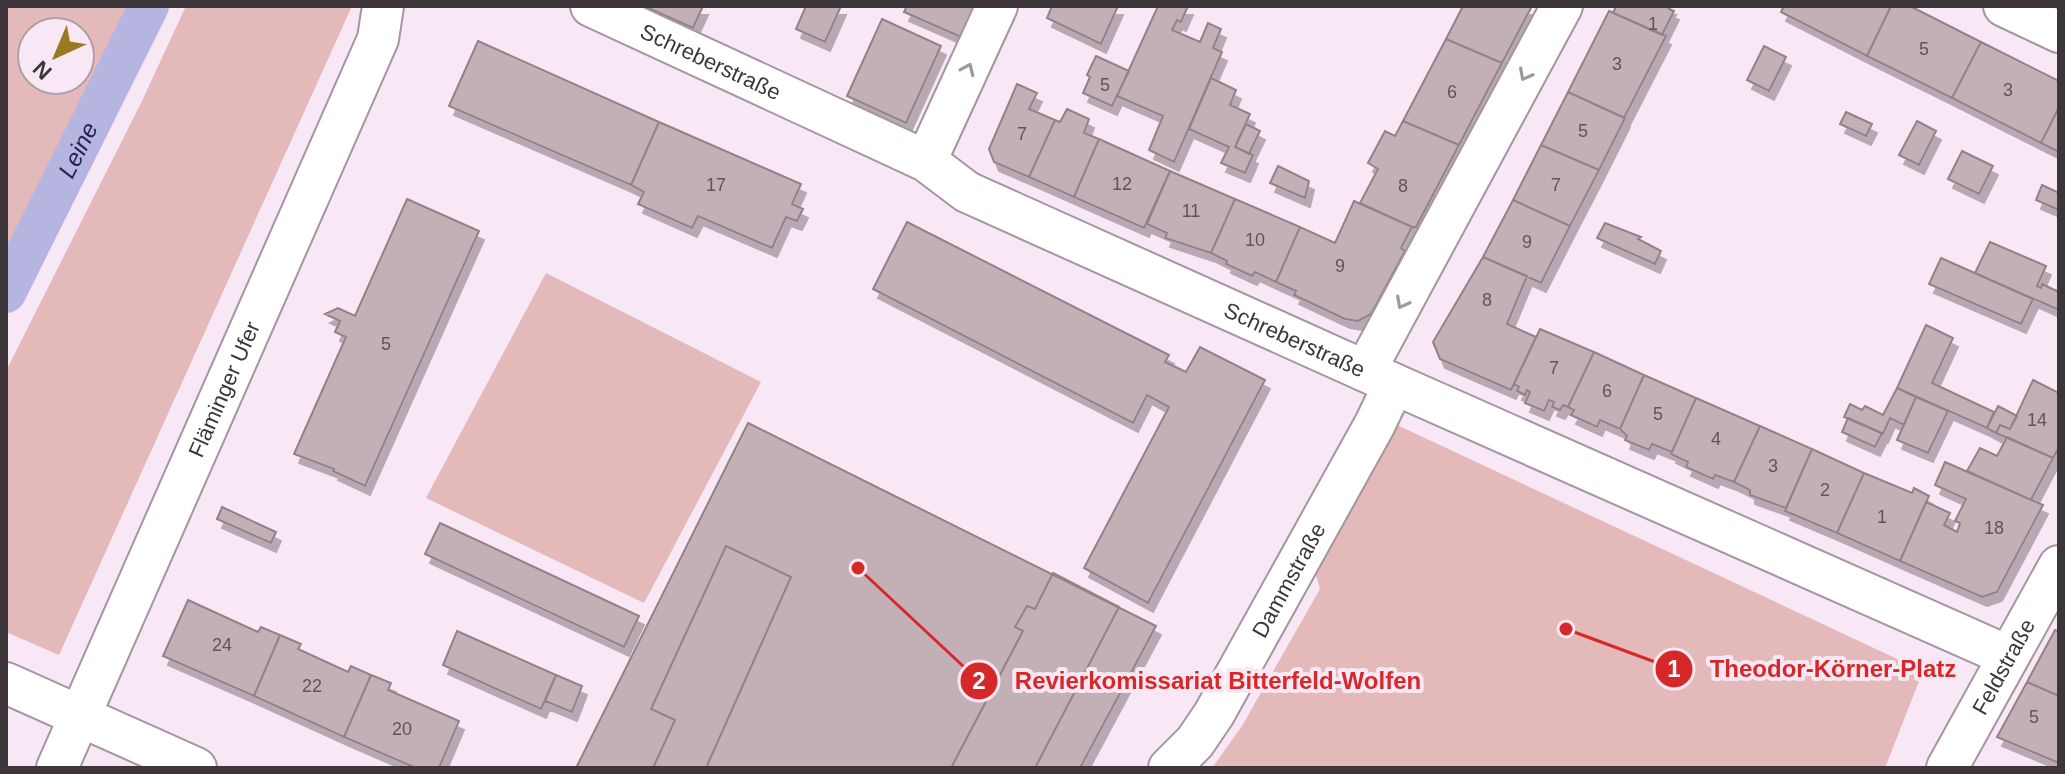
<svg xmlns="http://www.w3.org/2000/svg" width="2065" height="774" font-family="Arial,sans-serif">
  <defs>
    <filter id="shadow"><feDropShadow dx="5" dy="9" stdDeviation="0" flood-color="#0004"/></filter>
  </defs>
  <rect width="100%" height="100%" fill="#f8e7f4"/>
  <path fill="#e3b9b9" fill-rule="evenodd" d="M6,6H151L6,307ZM32,32H80V80H32Z
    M186,6H352L59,655L6,632V371L141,103Z
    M546,273L761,382L644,603L426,498Z
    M1397,425L1923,671L1885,768H1212L1242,726L1320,589L1314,568Z"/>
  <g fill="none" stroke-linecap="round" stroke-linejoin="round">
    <path stroke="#b6b4e0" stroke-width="40" id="s1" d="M6,293L149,6"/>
  </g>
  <path fill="#c3afb6" stroke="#948188" stroke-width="2" filter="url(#shadow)" d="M644,6H703L693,28Z
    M806,6H841L825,42L796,29Z
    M907,6H975L961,37L904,12Z
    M1052,6H1118L1101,44L1047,18Z
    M1158,6H1188L1181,22L1177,20L1172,30L1200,42L1208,23L1221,29L1213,48L1222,52L1174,162L1149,150L1163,116L1117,96Z
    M1463,6H1532L1502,63L1446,39Z
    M1616,6H1671L1669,9L1674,11L1662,35L1613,13Z
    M1784,6H1891L1867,56L1781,12Z
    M1891,6H1910L1981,42L1952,98L1867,56Z
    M1609,11L1666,36L1624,118L1568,92Z
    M882,19L941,46L906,123L847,96Z
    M1446,39L1502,63L1459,145L1403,121Z
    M478,41L659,122L631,185L449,106Z
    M1981,42L2059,81V107L2041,143L1952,98Z
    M1764,46L1786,57L1769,91L1747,80Z
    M1096,56L1129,71L1112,106L1083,93L1090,77L1087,75Z
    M1211,78L1236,90L1230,105L1250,114L1235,147L1253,155L1245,173L1221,163L1229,147L1189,129Z
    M1017,84L1037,93L1029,109L1055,120L1029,177L994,162L989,149Z
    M1568,92L1625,118L1599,170L1541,145Z
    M2059,107V152L2041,143Z
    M1067,109L1089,119L1084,133L1099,139L1074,197L1029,177L1055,120L1060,122Z
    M1846,112L1872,124L1866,136L1840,124Z
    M1403,121L1459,145L1416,227H1412L1360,203L1378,169L1368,163L1385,131L1395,136Z
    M1917,121L1936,131L1919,165L1899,155Z
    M659,122L801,184L792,204L803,209L797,221L786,217L772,248L698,216L692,228L638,204L644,192L631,185Z
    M1246,124L1260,131L1249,154L1235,147Z
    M1099,139L1170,171L1144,228L1074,197Z
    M1541,145L1599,170L1570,226L1513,200Z
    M1962,151L1993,166L1979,194L1948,179Z
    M1278,166L1309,181L1305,198L1270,183Z
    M1170,171L1235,199L1211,253L1165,238L1167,233L1147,224Z
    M2042,185L2059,193V210L2036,200Z
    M407,199L479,231L365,486L333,471L334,469L294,454L346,337L335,332L340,321L325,314L338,308L355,316Z
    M1235,199L1300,227L1276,282L1255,272L1252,276L1226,264L1227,261L1211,253Z
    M1513,200L1570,226L1541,283L1483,257Z
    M1354,201L1412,227L1401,248L1405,251L1371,314L1358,321L1345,319L1294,295L1296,291L1276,282L1300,227L1335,243Z
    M907,222L1169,355L1165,362L1186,372L1200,347L1265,380L1148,603L1084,568L1169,407L1147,395L1133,423L873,289Z
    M1605,223L1641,237L1638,239L1661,251L1655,264L1597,238Z
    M1990,242L2046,266L2037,286L2041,288L2042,284L2059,292V310L1975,273Z
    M1483,257L1527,276L1507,324L1536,337L1511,390L1440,359L1433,342Z
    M1941,258L2033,299L2021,324L1929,284Z
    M1926,325L1953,338L1932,383L1994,412L1987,428L1897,388Z
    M1540,329L1594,352L1568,407L1563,405L1560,410L1552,407L1554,402L1549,400L1544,411L1525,403L1530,392L1527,390L1525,395L1517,391L1519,387L1514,384Z
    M1594,352L1644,375L1620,429L1600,420L1597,427L1571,415L1574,410L1568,407Z
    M1644,375L1696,398L1672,452L1652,444L1649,450L1625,440L1627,436L1620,429Z
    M2033,380L2059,393V447L2053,458L1996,433L2000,425L2010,429Z
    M1897,388L1916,397L1904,425L1890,418L1883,434L1844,417L1850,404L1862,410L1865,406L1883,415Z
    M1916,397L1948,411L1928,453L1897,440Z
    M1696,398L1760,426L1734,482L1715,475L1713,479L1686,467L1688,462L1671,454Z
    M1998,406L2017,416L2010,429L2000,425L1996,433L1987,428Z
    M1848,418L1882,433L1875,447L1842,432Z
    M748,423L1156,626L1080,768H576Z
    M1760,426L1812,449L1786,508L1750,495V490L1734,482Z
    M2007,437L2053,458L2031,500L1967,471L1980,448L1997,456Z
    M1812,449L1864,473L1837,533L1785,511Z
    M1945,462L2043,505L1997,592L1982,597L1900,561L1926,502L1950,513L1944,525L1957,532L1960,523L1955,521L1966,499L1935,485Z
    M1864,473L1912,493L1914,488L1929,496L1900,561L1837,533Z
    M222,507L276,532L271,543L217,519Z
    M440,523L639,616L624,647L425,554Z
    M726,546L791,577L706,768H653L675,720L651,709Z
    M1053,573L1119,607L1035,768H951L1023,631L1015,627L1027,606L1035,609Z
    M188,600L258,632L261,627L280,635L254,696L163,656Z
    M2055,630L2059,632V696L2027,682Z
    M457,631L556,675L541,709L443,665Z
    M280,635L301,644L298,649L348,672L351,666L371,675L344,737L254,696Z
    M371,675L391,683L388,690L459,721L439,768H416L344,737Z
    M556,675L582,686L572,712L545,701Z
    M2027,682L2059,696V763L1997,737Z"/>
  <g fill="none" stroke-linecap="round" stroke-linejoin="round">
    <g stroke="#a495a1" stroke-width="44">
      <g id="minor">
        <path id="s2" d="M591,6L926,161L967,192L1394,384L2008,656"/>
        <path d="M2004,6L2059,32"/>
        <path d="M926,161L997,6"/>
        <path d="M1365,371L1562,6"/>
        <path d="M6,683L196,768"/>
        <path id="s3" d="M57,768L378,39L383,6"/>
        <path id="s4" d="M1169,768L1195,742L1214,714L1375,424L1394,384"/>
        <path id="s5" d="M1947,768L2059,566"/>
      </g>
    </g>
    <use href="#minor" stroke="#fff" stroke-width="40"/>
  </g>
  <defs><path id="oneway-chevron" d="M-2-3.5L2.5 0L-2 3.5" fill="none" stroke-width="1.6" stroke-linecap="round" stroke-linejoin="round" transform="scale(2)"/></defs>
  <g stroke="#9e9a9c">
    <use href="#oneway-chevron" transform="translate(968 69) rotate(-66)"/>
    <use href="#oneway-chevron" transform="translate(1525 75) rotate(118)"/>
    <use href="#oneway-chevron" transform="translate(1402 303) rotate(118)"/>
  </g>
  <g text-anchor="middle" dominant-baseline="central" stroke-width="8" stroke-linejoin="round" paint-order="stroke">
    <g font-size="18" fill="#5e5459">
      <text x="1653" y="24">1</text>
      <text x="1924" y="49">5</text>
      <text x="1617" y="64">3</text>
      <text x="1105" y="85">5</text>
      <text x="2008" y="90">3</text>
      <text x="1452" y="92">6</text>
      <text x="1583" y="131">5</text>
      <text x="1022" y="134">7</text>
      <text x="1122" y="184">12</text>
      <text x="716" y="185">17</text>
      <text x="1556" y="185">7</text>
      <text x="1403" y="186">8</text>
      <text x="1191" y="211">11</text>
      <text x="1255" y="240">10</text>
      <text x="1527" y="242">9</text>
      <text x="1340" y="266">9</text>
      <text x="1487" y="300">8</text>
      <text x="386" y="344">5</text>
      <text x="1554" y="368">7</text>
      <text x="1607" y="391">6</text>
      <text x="1658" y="414">5</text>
      <text x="2037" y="420">14</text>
      <text x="1716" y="439">4</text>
      <text x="1773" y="466">3</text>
      <text x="1825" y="490">2</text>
      <text x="1882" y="517">1</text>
      <text x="1994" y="528">18</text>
      <text x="222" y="645">24</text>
      <text x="312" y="686">22</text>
      <text x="2034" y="717">5</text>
      <text x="402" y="729">20</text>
    </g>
    <g font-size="22" fill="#3c353a" stroke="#f8e7f4">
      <text stroke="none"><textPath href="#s2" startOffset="132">Schreberstraße</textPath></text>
      <text stroke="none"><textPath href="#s2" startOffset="780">Schreberstraße</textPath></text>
      <text stroke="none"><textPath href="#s3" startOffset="414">Fläminger Ufer</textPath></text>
      <text stroke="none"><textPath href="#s4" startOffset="224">Dammstraße</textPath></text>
      <text stroke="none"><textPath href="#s5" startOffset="116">Feldstraße</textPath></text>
    </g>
    <g font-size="24" font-style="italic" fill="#292155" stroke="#f8e7f4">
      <text stroke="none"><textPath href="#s1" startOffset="160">Leine</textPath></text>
    </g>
  </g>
  <path fill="none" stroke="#d62828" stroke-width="3" d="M1566 629L1674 669M858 568L979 681"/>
  <g fill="#d62828" stroke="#f8e7f4" stroke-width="3">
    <circle cx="1566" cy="629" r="8"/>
    <circle cx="858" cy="568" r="8"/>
    <circle cx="1674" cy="669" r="20"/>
    <circle cx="979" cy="681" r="20"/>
  </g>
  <g font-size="24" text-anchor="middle" font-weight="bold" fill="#fff">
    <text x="1674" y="677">1</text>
    <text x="979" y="689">2</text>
  </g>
  <g font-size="24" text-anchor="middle" font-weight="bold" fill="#d62828" stroke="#f8e7f4" stroke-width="8" stroke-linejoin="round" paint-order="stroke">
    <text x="1833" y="677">Theodor-Körner-Platz</text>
    <text x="1218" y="689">Revierkomissariat Bitterfeld-Wolfen</text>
  </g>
  <rect width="2065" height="774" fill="none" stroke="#3c353a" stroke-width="16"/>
  <g transform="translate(56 56) rotate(224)"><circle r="38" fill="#f8e7f4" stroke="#ada0aa" stroke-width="2"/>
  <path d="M0-6L14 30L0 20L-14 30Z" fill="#9a7922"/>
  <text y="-12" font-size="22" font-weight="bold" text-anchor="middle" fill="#3c353a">N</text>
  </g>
</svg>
